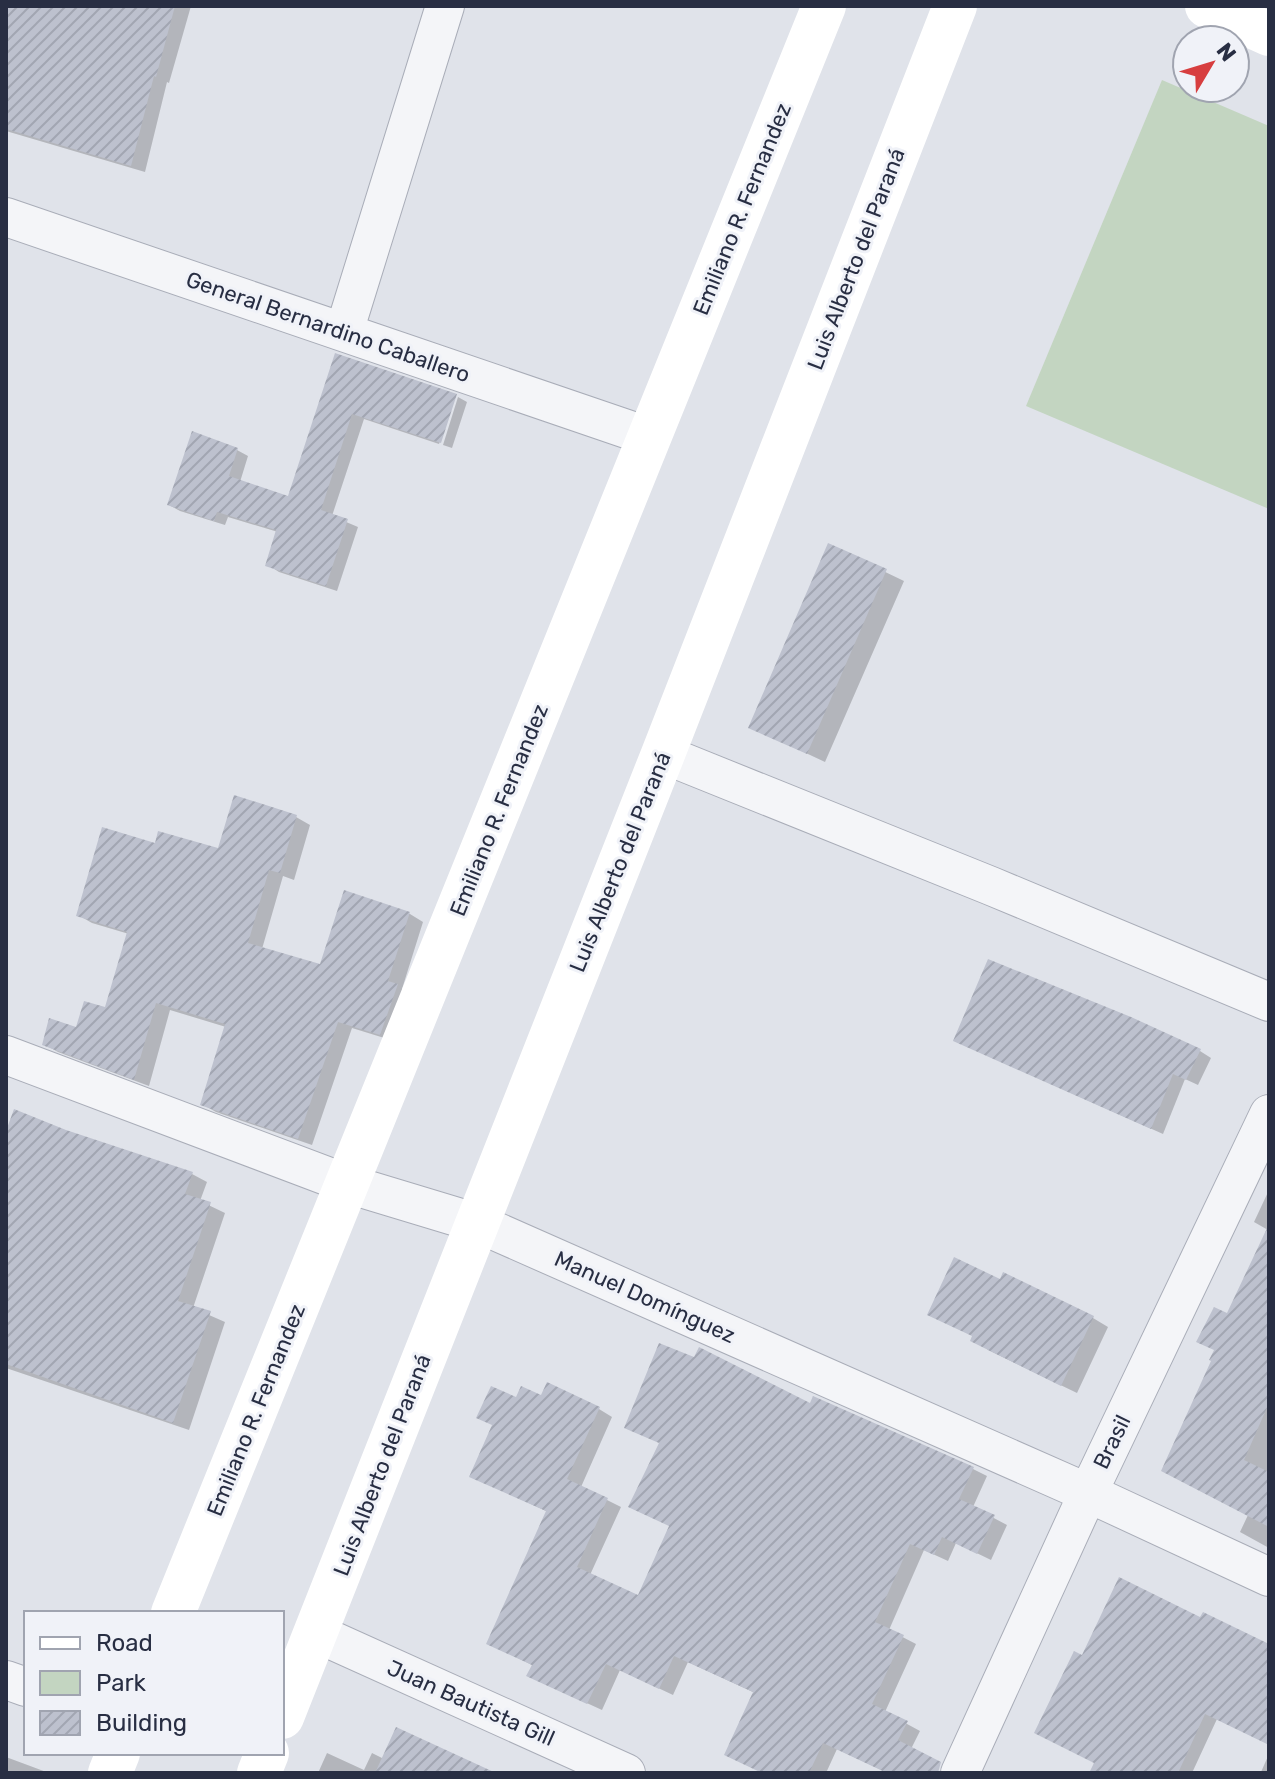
<svg xmlns="http://www.w3.org/2000/svg" width="1275" height="1779" font-family="Rubik,sans-serif">
  <defs>
    <pattern id="building-hatch" width="6" height="6" patternUnits="userSpaceOnUse" patternTransform="scale(2)"><rect width="6" height="6" fill="#bdc1ce"/><path d="M-1 1l2-2M0 6l6-6M5 7l2-2" fill="none" stroke="#a2a6b2"/></pattern>
  </defs>
  <rect width="100%" height="100%" fill="#e0e3ea"/>
  <path fill="#c3d5c1" d="M1162,80L1269,126V509L1026,406Z"/>
  <path fill="#0003" d="M7,6H191L169,83L167,82L145,172L6,131Z
    M336,355L455,396L439,444L364,419L332,516L358,527L337,591L279,572L268,565L278,532L228,517L225,525L180,511L169,505L237,450L248,456L240,482L289,499Z
    M458,397L467,402L452,448L443,445Z
    M829,545L904,581L825,762L750,727Z
    M296,817L310,825L294,880L283,876L262,949L321,966L346,893L410,914L423,922L402,989L411,994L394,1041L352,1028L312,1145L216,1112L202,1104L226,1027L170,1010L149,1086L58,1052L44,1044L78,1029L106,1010L129,934L92,923L78,915L156,845L219,851Z
    M955,1041L1200,1051L1211,1058L1198,1085L1185,1079L1163,1134Z
    M66,1132L192,1174L207,1182L200,1201L225,1213L193,1308L225,1322L189,1430L6,1368V1137Z
    M1269,1190V1548L1240,1532L1248,1515L1214,1360L1227,1316L1268,1230L1254,1222Z
    M1001,1281L1093,1318L1108,1327L1077,1393L988,1350L974,1337Z
    M541,1398L599,1409L612,1417L581,1487L621,1507L590,1575L639,1597L811,1406L973,1469L987,1476L973,1507L1007,1525L991,1560L956,1543L948,1561L924,1550L889,1630L916,1644L885,1712L920,1731L911,1749L932,1773H888L837,1749L826,1773H763L755,1693L688,1662L673,1695L620,1670L602,1710L543,1683L534,1666L488,1643L548,1512L471,1476L517,1400Z
    M1201,1619L1269,1646V1744L1217,1719L1192,1773H1091L1096,1763L1083,1657Z
    M327,1753L364,1770L372,1753L384,1759L487,1773H318Z
    M1269,1754V1773H1263L1261,1772Z
    M6,1757L49,1773H6Z"/>
  <path fill="url(#building-hatch)" d="M6,6H175L156,77L154,76L131,166L6,129Z
    M335,353L457,394L441,443L352,414L321,510L348,519L326,586L265,566L276,530L217,512L214,521L167,505L192,431L238,448L229,476L288,496Z
    M828,543L887,569L807,754L748,728Z
    M234,795L297,815L280,873L269,870L248,943L320,964L344,890L410,912L388,981L398,984L380,1035L338,1022L298,1139L200,1105L225,1024L156,1003L134,1080L42,1045L49,1018L76,1027L84,1001L105,1007L127,932L76,916L102,827L155,843L158,831L218,848Z
    M988,959L1131,1017L1201,1049L1186,1080L1173,1074L1151,1129L953,1041Z
    M14,1109L66,1130L193,1172L185,1194L211,1202L178,1301L211,1311L173,1423L6,1364V1131Z
    M1269,1224V1403L1244,1460L1269,1472V1527L1161,1471L1211,1361L1209,1360L1214,1350L1196,1342L1214,1307L1227,1313Z
    M954,1257L1000,1279L1003,1272L1094,1316L1061,1386L970,1341L972,1336L927,1315Z
    M659,1343L694,1357L699,1347L810,1403L813,1396L974,1467L959,1499L995,1515L977,1554L942,1537L934,1555L910,1544L875,1622L904,1635L872,1704L908,1721L898,1740L941,1762L938,1773H887L823,1743L809,1773H762L724,1755L753,1692L674,1656L659,1689L606,1664L587,1704L526,1676L532,1665L486,1644L546,1511L469,1477L492,1425L476,1418L491,1386L516,1397L521,1386L541,1395L547,1382L600,1407L567,1479L608,1498L577,1567L638,1595L669,1526L628,1507L659,1443L624,1428Z
    M1119,1577L1200,1617L1203,1612L1269,1644V1745L1205,1714L1178,1773H1089L1094,1763L1034,1733L1074,1651L1082,1655Z
    M396,1727L496,1773H375Z"/>
  <g fill="none" stroke-linecap="round" stroke-linejoin="round">
    <g stroke="#a9adb8" stroke-width="40">
      <path id="minor" d="M6,217L650,437
        M344,332L445,6
        M663,754L991,886L1269,1002
        M6,1055L348,1184L477,1223L1088,1493L1269,1577
        M316,1633L626,1773
        M6,1680L26,1687
        M960,1773L1088,1493L1269,1114"/>
    </g>
    <use href="#minor" stroke="#f4f5f8" stroke-width="38"/>
    <path stroke="#fff" stroke-width="44" d="M1207,6L1269,34
      M173,1613L824,6
      M282,1717L663,754L955,6
      M110,1773L118,1753
      M259,1773L267,1753"/>
  </g>
  <g text-anchor="middle" dominant-baseline="central" stroke-width="6" stroke-linejoin="round" paint-order="stroke">
    <g font-size="22" fill="#282e43" stroke="#f0f2f8">
      <text transform="translate(742 209) rotate(-68)">Emiliano R. Fernandez</text>
      <text transform="translate(856 259) rotate(-69)">Luis Alberto del Paraná</text>
      <text transform="translate(328 327) rotate(19)">General Bernardino Caballero</text>
      <text transform="translate(499 810) rotate(-68)">Emiliano R. Fernandez</text>
      <text transform="translate(620 862) rotate(-68)">Luis Alberto del Paraná</text>
      <text transform="translate(645 1297) rotate(24)">Manuel Domínguez</text>
      <text transform="translate(256 1410) rotate(-68)">Emiliano R. Fernandez</text>
      <text transform="translate(1112 1442) rotate(-64)">Brasil</text>
      <text transform="translate(382 1465) rotate(-69)">Luis Alberto del Paraná</text>
      <text transform="translate(471 1703) rotate(24)">Juan Bautista Gill</text>
    </g>
  </g>
  <rect width="1275" height="1779" fill="none" stroke="#282e43" stroke-width="16"/>
  <rect x="24" y="1611" width="260" height="144" fill="#f0f2f8" stroke="#a0a4b0" stroke-width="2"/>
  <rect x="40" y="1637" width="40" height="12" fill="#ffffff" stroke="#a0a4b0" stroke-width="2"/>
  <text x="96" y="1651" font-size="24" fill="#282e43">Road</text>
  <rect x="40" y="1671" width="40" height="24" fill="#c3d5c1" stroke="#a0a4b0" stroke-width="2"/>
  <text x="96" y="1691" font-size="24" fill="#282e43">Park</text>
  <rect x="40" y="1711" width="40" height="24" fill="url(#building-hatch)" stroke="#a0a4b0" stroke-width="2"/>
  <text x="96" y="1731" font-size="24" fill="#282e43">Building</text>
  <g transform="translate(1211 64) rotate(52)"><circle r="38" fill="#f0f2f8" stroke="#a0a4b0" stroke-width="2"/>
  <path d="M0-6L14 30L0 20L-14 30Z" fill="#d73e3f"/>
  <text y="-12" font-size="22" font-weight="bold" text-anchor="middle" fill="#282e43">N</text>
  </g>
</svg>
